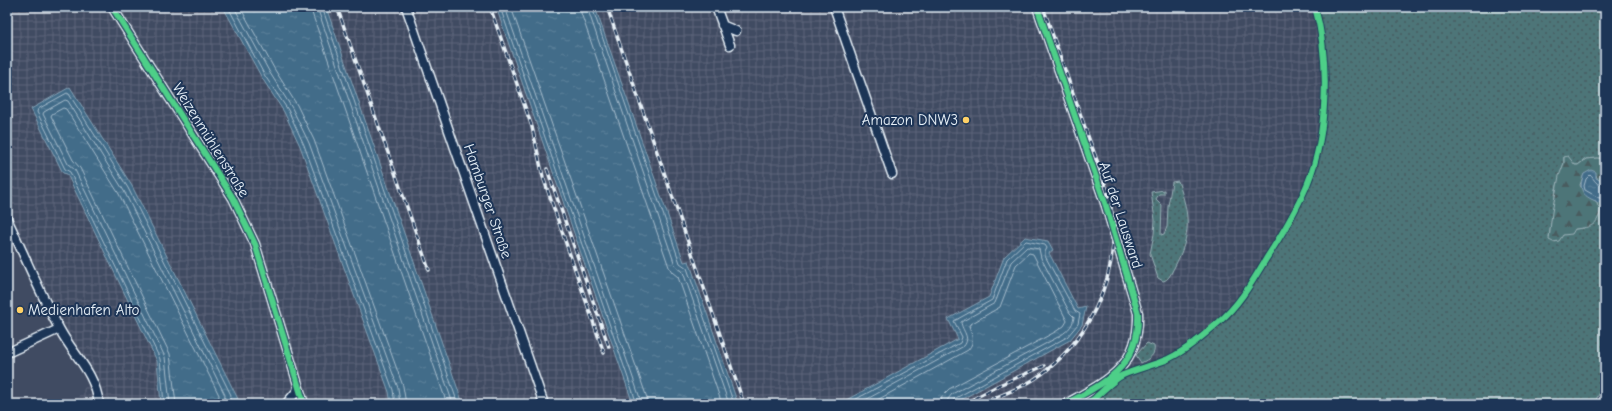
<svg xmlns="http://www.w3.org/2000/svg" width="1612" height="411" font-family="'Comic Neue',sans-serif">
  <defs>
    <pattern id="industrial-grid" width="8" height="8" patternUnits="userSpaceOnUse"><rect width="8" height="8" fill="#414b62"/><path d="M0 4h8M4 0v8" fill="none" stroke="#5c6579"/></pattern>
    <pattern id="grass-dots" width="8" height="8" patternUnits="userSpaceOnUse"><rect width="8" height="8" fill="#4d7478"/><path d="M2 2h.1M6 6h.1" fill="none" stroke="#495c5f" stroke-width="1.8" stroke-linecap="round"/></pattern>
    <pattern id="forest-firs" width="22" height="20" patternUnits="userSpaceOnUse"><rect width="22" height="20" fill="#4d7478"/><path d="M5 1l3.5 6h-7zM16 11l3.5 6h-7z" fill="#495c5f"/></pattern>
    <pattern id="water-ripples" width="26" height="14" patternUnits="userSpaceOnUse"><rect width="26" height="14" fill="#426c89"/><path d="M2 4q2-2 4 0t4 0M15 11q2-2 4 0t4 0" fill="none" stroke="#5d819a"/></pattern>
  </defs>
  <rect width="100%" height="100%" fill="#32425e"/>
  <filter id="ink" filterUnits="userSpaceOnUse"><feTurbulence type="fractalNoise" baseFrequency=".025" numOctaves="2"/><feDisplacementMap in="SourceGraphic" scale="8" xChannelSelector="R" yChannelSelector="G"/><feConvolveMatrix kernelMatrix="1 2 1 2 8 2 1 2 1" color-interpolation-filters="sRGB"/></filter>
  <g filter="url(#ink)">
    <path fill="#414b62" d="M7,222L90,381L73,404H7Z"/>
    <path fill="url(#industrial-grid)" d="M7,7H1313L1321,44L1324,73L1322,106L1317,146L1310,174L1302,193L1278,239L1237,301L1221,318L1194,340L1168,357L1082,404H73L90,380L7,222Z"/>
    <path fill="url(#grass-dots)" stroke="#9ab2b8" d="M1315,7H1605V159L1601,158L1586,159L1578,165H1575L1564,157V163L1556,189L1549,237L1556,242L1563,235L1575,229L1584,228L1597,206V203L1605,200V382L1594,404H1086L1097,398L1105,389L1120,378L1169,359L1182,351L1220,322L1243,297L1287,225L1300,201L1311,175L1319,145L1322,128L1325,59L1321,30Z
      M1178,181C1190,216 1192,234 1174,268C1171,273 1169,280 1163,281L1158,278L1150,254L1154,234L1155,220L1151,192L1164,190V194H1159L1156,199L1162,205L1161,235L1164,234L1167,227L1168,206L1172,182Z
      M1147,343L1154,346C1156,355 1149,359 1141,363L1136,355Z"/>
    <path fill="url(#forest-firs)" stroke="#9ab2b8" d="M1568,156L1575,165H1578L1586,159L1597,158L1605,159V181L1598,180L1596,175L1584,174L1580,185C1584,193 1588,198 1596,201L1598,206L1601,209C1597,226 1592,227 1575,229L1572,234L1563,235L1559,241L1553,242L1549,240L1552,212L1559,176L1564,163V157Z"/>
    <path fill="url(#water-ripples)" stroke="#84a1b5" d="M223,7H326L463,404H391L389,392L300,146L284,112L262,78Z
      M496,7H595L684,262L689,261L738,404H633Z
      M70,87L132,186L238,399L233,400L232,404H161L157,361L67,174L63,173L31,109Z
      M1591,170L1596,172V178L1601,181H1605V200L1597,203L1596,201C1582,196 1578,189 1584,174Z
      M1025,237L1048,241L1053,250L1049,253L1078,309L1086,307L1082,325L1070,340L953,404H839L958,339L948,319L989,297L1004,257Z"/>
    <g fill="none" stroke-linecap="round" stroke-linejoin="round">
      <path stroke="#a6bccc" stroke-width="1" d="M228,7L265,76L288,110L304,145L393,390L395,404
        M234,7L270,73L292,108L309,143L398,388L400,404
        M240,7L275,70L297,105L314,140L403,386L406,404
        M311,7L312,13L447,404
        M317,7L453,404
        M322,7L458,404
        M500,7L637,404
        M505,7L642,404
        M511,7L647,398L648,404
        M581,7V13L669,267L672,272L678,277L722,404
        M587,7L675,265L683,272L729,404
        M592,7L680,263L687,268L734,404
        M1605,185C1595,186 1595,179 1590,175L1586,179L1584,186L1585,190L1599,198L1605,197
        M164,404L160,359L70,172L65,169L37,112L38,109L67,93L69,94L128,188L231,395L229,404
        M170,404L165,357L75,170L68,164L43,114L44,112L65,100L68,101L124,191L225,395L224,404
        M176,404L170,354L80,168L73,160L51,116L52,114L63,108L66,109L119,194L219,395L218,404
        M847,404L960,343L962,337L954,321L992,300L1007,259L1026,241L1045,245L1047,248L1045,252V256L1075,311L1080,314L1078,324L1067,337L954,399L952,404
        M858,404L964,346C971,337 962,331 961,322L995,303L1011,262L1027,247L1039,249L1041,258L1070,313L1074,317C1073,327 1066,332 1058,337L952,394L948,399L947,404
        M870,404L968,350C976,341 971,335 969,325L1000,307L1016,265L1029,253L1033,254L1067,321L1064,326L1055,332L949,389L942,396L941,404"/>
      <g stroke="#e8f1f8" stroke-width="11">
        <path id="minor" d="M112,7L233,198L255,244L304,404
          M406,7L544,404
          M716,7L730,45
          M834,7L892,174
          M1037,7L1106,206L1138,313C1140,367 1107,381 1066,404
          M722,25L736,31
          M7,219C25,256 40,294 60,330C74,356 95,372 99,404
          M7,353L59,329
          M286,404L297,391L298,387"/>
      </g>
      <use href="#minor" stroke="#1d3557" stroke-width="8"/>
      <g stroke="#e8f1f8" stroke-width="3.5">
        <path id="rail" d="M337,7L429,270
          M490,7L532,127L543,177L604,353
          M607,7L744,404
          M547,169L609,347
          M964,404L999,385L1044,366
          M978,404C997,397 1015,391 1033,380C1087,345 1120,278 1112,214C1108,187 1097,161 1088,136C1073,93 1058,50 1043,7"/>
      </g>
      <use href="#rail" stroke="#1d3557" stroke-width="2" stroke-dasharray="6" stroke-linecap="butt"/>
      <g stroke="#1d3557" stroke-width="8">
        <path id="cycleway" d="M112,7L233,198L255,244L304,404
          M1037,7L1106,206L1138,313C1140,367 1107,381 1066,404
          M1084,404C1089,402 1094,400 1097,396C1105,389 1113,380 1123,375C1137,369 1154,365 1168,359C1187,350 1204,335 1219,322C1240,304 1252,282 1266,259C1281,236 1296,211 1307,185C1328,134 1330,60 1315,7"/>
      </g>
      <use href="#cycleway" stroke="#4dcf88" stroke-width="6"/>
    </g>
  </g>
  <g fill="#ffd166" stroke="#1d3557" stroke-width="1.5">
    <circle cx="966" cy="120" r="4"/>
    <circle cx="20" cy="310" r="4"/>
  </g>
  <g text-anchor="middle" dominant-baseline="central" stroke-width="4" stroke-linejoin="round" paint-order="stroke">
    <g font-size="15" fill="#e8f1f8" stroke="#1d3557" text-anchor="end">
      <text x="958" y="120">Amazon DNW3</text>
      <text x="28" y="310" text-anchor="start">Medienhafen Alto</text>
    </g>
    <g font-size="15" fill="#e8f1f8" stroke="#1d3557">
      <text transform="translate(211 140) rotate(58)">Weizenmühlenstraße</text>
      <text transform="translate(488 201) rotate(71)">Hamburger Straße</text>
      <text transform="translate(1121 215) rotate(72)">Auf der Lausward</text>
    </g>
  </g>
  <rect width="1612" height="411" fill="none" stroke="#1d3557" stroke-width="24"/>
  <rect x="12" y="12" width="1588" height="387" fill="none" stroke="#e8f1f8" stroke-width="1.5" filter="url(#ink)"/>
</svg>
